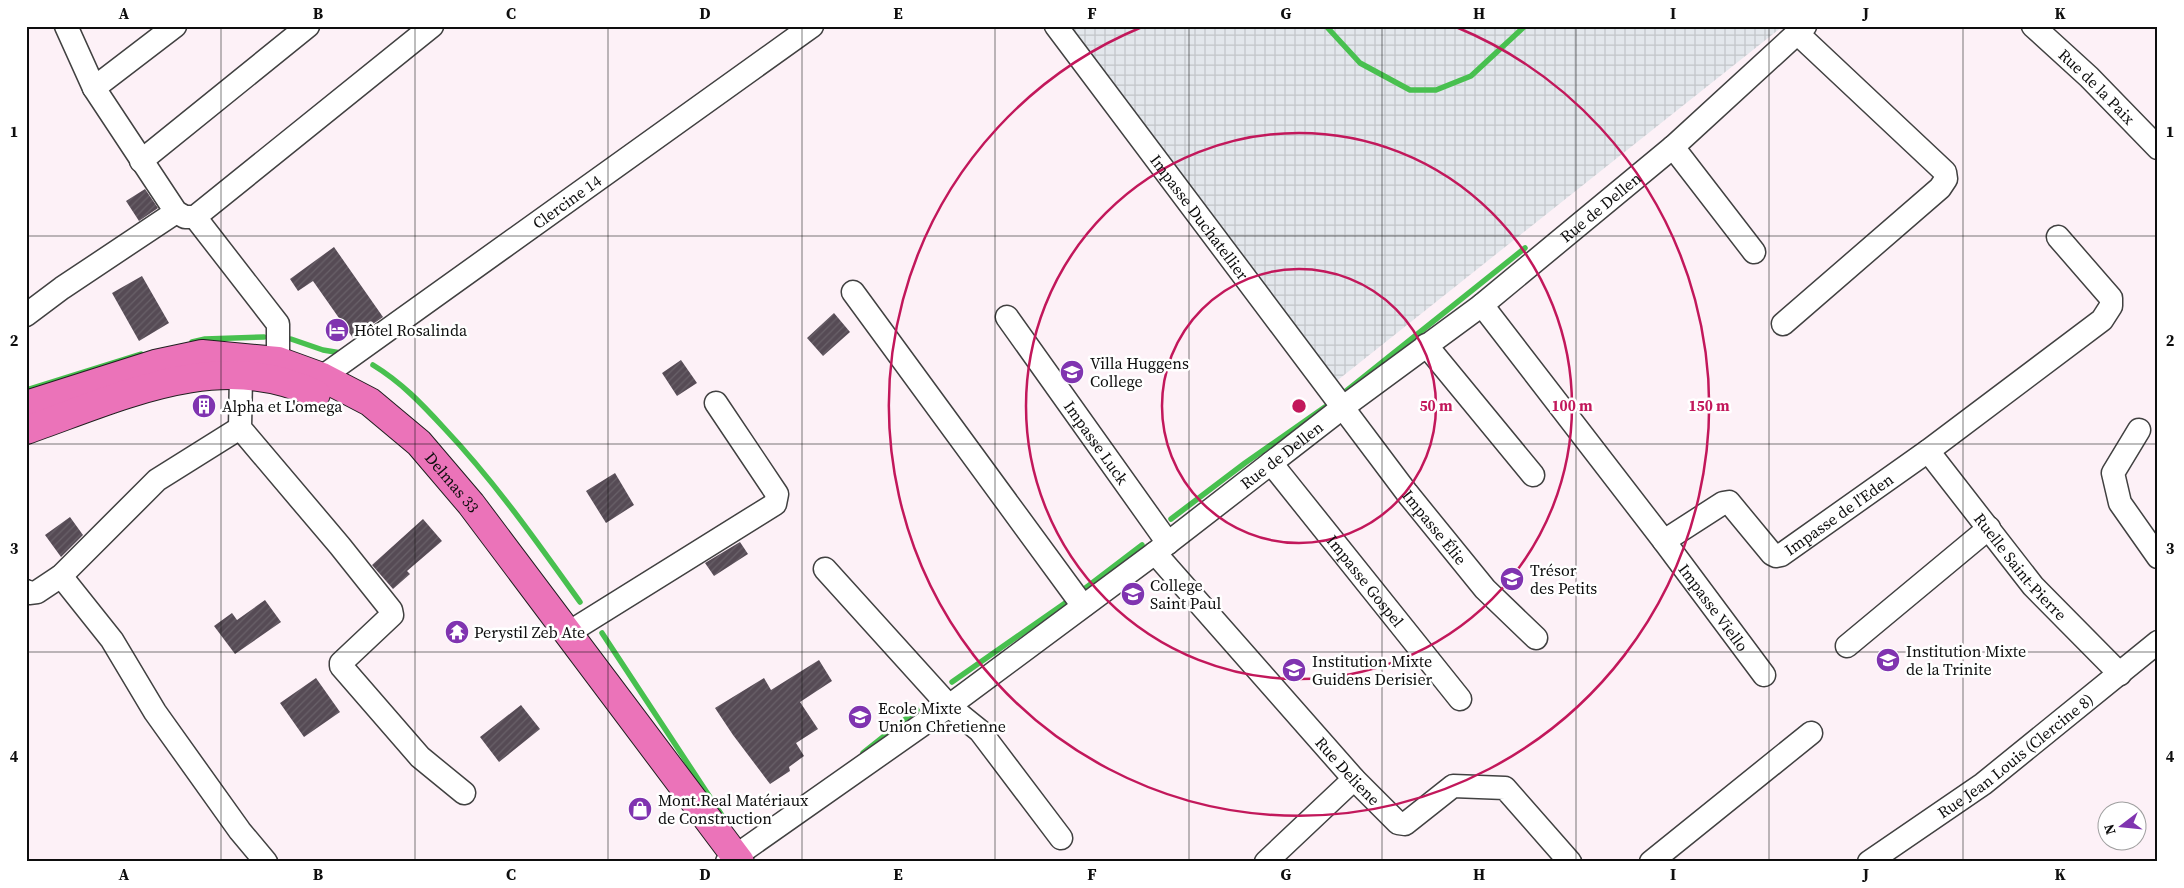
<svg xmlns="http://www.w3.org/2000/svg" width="2184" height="888" font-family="'Source Serif 4',serif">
  <defs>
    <pattern id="industrial-grid" width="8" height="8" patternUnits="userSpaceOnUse" patternTransform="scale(1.25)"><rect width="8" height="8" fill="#e3e7ec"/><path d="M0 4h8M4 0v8" fill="none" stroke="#c2c5c9"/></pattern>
    <pattern id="building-hatch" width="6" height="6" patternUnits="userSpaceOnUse" patternTransform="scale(1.25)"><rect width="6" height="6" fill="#564b55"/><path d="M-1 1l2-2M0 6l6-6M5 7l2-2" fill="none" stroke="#696169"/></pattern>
  </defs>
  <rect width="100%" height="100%" fill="#fdf1f7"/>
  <path fill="url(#industrial-grid)" d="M1057,26H1783L1324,391Z"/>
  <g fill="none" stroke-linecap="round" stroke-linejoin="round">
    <path stroke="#48c04f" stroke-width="5.5" d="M1326,26L1360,63L1410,90H1436L1471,76L1525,26
      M291,339L323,350L341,353
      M192,342L205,339L264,337
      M373,365C401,382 422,404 444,428C495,482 537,542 580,602
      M26,390L141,354
      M1345,392L1525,248
      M1171,519L1245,463L1325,407
      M1079,593L1142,545
      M602,633L723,817
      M952,682L1071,599
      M863,753L917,710"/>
  </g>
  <path fill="url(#building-hatch)" d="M145,189L158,208L139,221L126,201Z
    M334,247L383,317L353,338L313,281L298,291L290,279Z
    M142,276L169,323L139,341L112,293Z
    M834,313L850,332L823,356L807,338Z
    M681,360L697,383L677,396L662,373Z
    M615,473L634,505L606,523L586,491Z
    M70,517L83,535L61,557L45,535Z
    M423,519L442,541L407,571L410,574L393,589L372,565Z
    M740,542L748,554L714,576L705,563Z
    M265,600L281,622L235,654L214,626L232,613L237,620Z
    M819,660L832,681L800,702L818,729L796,743L804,756L789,767L790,771L770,784L733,735L715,708L764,678L771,690Z
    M316,678L340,712L304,737L280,703Z
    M521,705L540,729L499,762L480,737Z"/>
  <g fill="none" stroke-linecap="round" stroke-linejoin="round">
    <g stroke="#414141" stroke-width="25">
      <g id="minor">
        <path d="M66,26L94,88L176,212L185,217H195L432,26"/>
        <path id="s1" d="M1056,26L1407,493L1485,589L1536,638"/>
        <path id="s2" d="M2033,26L2089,77L2158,148"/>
        <path d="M94,88L175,26"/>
        <path d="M1673,147L1754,252"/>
        <path d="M141,161L308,26"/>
        <path d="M195,217L278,324V361"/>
        <path d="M853,292L1083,606"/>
        <path id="s3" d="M1482,305L1664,541L1764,675"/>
        <path d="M26,315L62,288L176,212"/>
        <path id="s4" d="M1007,317L1168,543"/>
        <path d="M1783,324L1940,188L1946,179L1945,172L1797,33"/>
        <path d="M1426,345L1533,475"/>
        <path d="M241,375L240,428L340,546L391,610L392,615L341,663V666L420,757L464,793"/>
        <path id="s5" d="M322,377L812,26"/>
        <path d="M2139,430L2113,473L2120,503L2158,557"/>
        <path id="s6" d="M1928,451L2033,586L2120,674"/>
        <path id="s7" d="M1271,463L1460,699"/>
        <path id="s8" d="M1664,541L1723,503L1729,502L1772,554L1776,556L1781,555L1928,451L2102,320L2111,306V298L2058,237"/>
        <path id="s9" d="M1155,553L1354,779L1398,823L1405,824L1453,786L1505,788L1570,862"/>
        <path d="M825,569L949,706L980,731L1061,838"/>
        <path d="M61,576L112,640L155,712L240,831L266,862"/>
        <path d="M26,591L29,593L37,592L61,576L157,480L240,428"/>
        <path d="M568,633L775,504L777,494L716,403"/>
        <path d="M1847,646L1989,528"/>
        <path id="s10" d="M727,862L949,706L1155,553L1342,408L1482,305L1673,147L1805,26"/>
        <path d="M1266,862L1354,779"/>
        <path d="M1651,862L1811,733"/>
        <path id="s11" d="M1869,862L1983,784L2158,642"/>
      </g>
    </g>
    <g stroke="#1f1f1f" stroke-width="30">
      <g id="major">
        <path id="s12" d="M26,405L155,364L202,354L278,361L322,377L370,402L419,443L471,504L740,862"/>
        <path d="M26,430C118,398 220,347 316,394"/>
      </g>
    </g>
    <use href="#minor" stroke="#fff" stroke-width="22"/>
    <use href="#major" stroke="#eb73b9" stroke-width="28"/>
  </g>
  <path fill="none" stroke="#0e0e0e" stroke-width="1" stroke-opacity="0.55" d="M221,26V862M415,26V862M608,26V862M802,26V862M995,26V862M1189,26V862M1382,26V862M1576,26V862M1769,26V862M1963,26V862M26,236H2158M26,444H2158M26,652H2158"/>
  <g fill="none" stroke="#c2185b" stroke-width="2.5">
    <circle cx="1299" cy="406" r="137"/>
    <circle cx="1299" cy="406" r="273"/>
    <path d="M1456 27A410 410 0 1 1 1142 27"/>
  </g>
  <defs>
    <g id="hotel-disc" transform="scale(1.25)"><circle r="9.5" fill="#8034b0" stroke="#fff"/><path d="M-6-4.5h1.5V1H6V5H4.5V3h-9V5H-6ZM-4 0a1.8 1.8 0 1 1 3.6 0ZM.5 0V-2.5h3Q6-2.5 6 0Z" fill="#fff"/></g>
    <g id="school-disc" transform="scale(1.25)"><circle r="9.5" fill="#8034b0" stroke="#fff"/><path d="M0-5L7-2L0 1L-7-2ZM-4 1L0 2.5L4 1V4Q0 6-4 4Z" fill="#fff"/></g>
    <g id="building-disc" transform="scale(1.25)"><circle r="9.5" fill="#8034b0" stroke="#fff"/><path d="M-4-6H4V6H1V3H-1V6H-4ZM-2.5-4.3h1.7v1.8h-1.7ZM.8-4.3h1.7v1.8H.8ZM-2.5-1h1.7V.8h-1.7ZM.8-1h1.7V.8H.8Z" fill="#fff"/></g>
    <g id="temple-disc" transform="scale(1.25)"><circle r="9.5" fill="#8034b0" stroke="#fff"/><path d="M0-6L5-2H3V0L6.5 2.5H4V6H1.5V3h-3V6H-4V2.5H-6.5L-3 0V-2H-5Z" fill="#fff"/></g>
    <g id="shop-disc" transform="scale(1.25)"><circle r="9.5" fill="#8034b0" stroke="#fff"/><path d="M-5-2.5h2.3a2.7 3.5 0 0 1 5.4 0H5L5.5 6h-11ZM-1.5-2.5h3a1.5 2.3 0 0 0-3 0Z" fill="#fff"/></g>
  </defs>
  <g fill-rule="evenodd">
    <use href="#hotel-disc" x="337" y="330"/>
    <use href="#school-disc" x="1072" y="372"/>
    <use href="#building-disc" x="204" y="406"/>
    <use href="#school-disc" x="1512" y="579"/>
    <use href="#school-disc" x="1133" y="594"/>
    <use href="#temple-disc" x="457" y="632"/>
    <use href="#school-disc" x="1888" y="660"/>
    <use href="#school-disc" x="1294" y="670"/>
    <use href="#school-disc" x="860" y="717"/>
    <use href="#shop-disc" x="640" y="809"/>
  </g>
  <g text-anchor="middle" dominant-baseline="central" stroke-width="5" stroke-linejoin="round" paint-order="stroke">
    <g font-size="16" fill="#0e0e0e" stroke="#fff">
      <text stroke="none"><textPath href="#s2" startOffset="88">Rue de la Paix</textPath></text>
      <text stroke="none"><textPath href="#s5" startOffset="301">Clercine 14</textPath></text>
      <text stroke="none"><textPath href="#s10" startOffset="1092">Rue de Dellen</textPath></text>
      <text stroke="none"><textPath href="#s1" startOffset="239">Impasse Duchatellier</textPath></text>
      <text stroke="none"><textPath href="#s4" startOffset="154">Impasse Luck</textPath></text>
      <text stroke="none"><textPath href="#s10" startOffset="688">Rue de Dellen</textPath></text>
      <text stroke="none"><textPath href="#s12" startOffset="476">Delmas 33</textPath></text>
      <text stroke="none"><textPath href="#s8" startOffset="224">Impasse de l'Eden</textPath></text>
      <text stroke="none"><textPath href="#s1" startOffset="628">Impasse Élie</textPath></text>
      <text stroke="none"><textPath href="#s6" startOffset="148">Ruelle Saint-Pierre</textPath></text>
      <text stroke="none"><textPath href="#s7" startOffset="151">Impasse Gospel</textPath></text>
      <text stroke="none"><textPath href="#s3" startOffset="381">Impasse Viello</textPath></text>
      <text stroke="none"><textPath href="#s11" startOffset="181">Rue Jean Louis (Clercine 8)</textPath></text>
      <text stroke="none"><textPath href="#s9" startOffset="291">Rue Deliene</textPath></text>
    </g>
    <g font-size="16" fill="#0e0e0e" stroke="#fff" text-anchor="start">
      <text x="354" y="330">Hôtel Rosalinda</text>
      <text x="1090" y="363">Villa Huggens<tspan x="1090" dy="18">College</tspan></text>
      <text x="222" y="406">Alpha et L'omega</text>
      <text x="1530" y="570">Trésor<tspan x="1530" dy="18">des Petits</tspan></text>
      <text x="1150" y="585">College<tspan x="1150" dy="18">Saint Paul</tspan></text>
      <text x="474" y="632">Perystil Zeb Ate</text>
      <text x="1906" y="651">Institution Mixte<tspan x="1906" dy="18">de la Trinite</tspan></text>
      <text x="1312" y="661">Institution Mixte<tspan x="1312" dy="18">Guidens Derisier</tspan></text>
      <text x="878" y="708">Ecole Mixte<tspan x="878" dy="18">Union Chretienne</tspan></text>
      <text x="658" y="800">Mont.Real Matériaux<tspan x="658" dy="18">de Construction</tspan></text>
    </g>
  </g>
  <circle cx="1299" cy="406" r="8" fill="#c2185b" stroke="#fff" stroke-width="2.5"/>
  <g font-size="15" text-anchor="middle" font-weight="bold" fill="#c2185b" stroke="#fff" stroke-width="5" stroke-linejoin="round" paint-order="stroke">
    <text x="1436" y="411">50 m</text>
    <text x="1572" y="411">100 m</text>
    <text x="1709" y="411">150 m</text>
  </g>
  <rect width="2184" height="888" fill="none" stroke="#ffffff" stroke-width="55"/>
  <g transform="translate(2122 826) rotate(254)"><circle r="24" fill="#ffffff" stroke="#9f9f9f"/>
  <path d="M0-4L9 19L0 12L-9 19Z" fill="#8034b0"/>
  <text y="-8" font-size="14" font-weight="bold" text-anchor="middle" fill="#0e0e0e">N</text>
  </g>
  <rect x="28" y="28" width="2128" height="832" fill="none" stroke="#0e0e0e" stroke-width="2"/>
  <g font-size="16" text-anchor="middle" font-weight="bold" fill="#0e0e0e">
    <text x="124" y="19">A</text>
    <text x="318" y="19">B</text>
    <text x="511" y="19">C</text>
    <text x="705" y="19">D</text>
    <text x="898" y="19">E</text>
    <text x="1092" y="19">F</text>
    <text x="1286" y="19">G</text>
    <text x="1479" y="19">H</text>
    <text x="1673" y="19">I</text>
    <text x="1866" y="19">J</text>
    <text x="2060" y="19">K</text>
    <text x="14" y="137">1</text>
    <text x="2170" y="137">1</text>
    <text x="14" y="346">2</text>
    <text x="2170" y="346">2</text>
    <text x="14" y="554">3</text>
    <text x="2170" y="554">3</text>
    <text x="14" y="762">4</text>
    <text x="2170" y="762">4</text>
    <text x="124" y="880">A</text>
    <text x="318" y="880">B</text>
    <text x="511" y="880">C</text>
    <text x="705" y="880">D</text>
    <text x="898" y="880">E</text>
    <text x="1092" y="880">F</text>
    <text x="1286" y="880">G</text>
    <text x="1479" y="880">H</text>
    <text x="1673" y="880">I</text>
    <text x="1866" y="880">J</text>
    <text x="2060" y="880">K</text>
  </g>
</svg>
